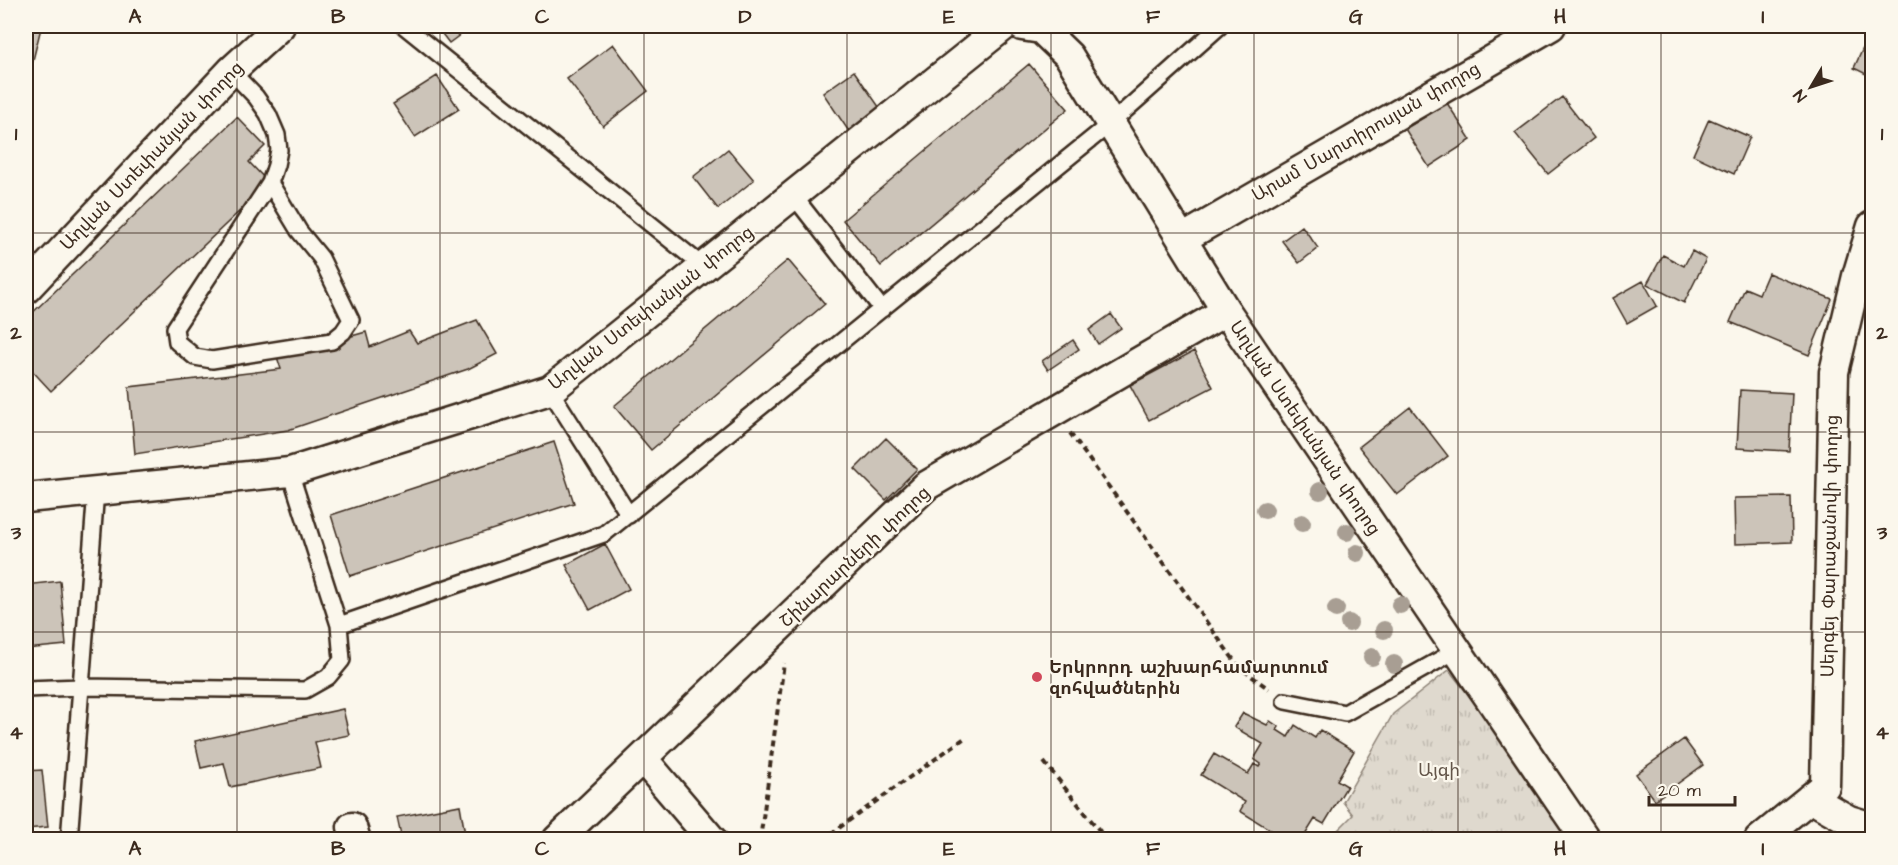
<svg xmlns="http://www.w3.org/2000/svg" width="1898" height="865" font-family="'Architects Daughter','Noto Sans Armenian',sans-serif">
  <defs>
    <pattern id="park-tufts" width="24" height="20" patternUnits="userSpaceOnUse" patternTransform="scale(1.5)"><rect width="24" height="20" fill="#dfd9ce"/><path d="M3 7l-1-3M5 7V3M7 7l1-3M15 17l-1-3M17 17v-4M19 17l1-3" fill="none" stroke="#c0bab0"/></pattern>
  </defs>
  <rect width="100%" height="100%" fill="#fbf7ec"/>
  <filter id="ink" filterUnits="userSpaceOnUse"><feTurbulence type="fractalNoise" baseFrequency=".0167" numOctaves="2"/><feDisplacementMap in="SourceGraphic" scale="12" xChannelSelector="R" yChannelSelector="G"/><feConvolveMatrix kernelMatrix="1 2 1 2 8 2 1 2 1" color-interpolation-filters="sRGB"/></filter>
  <g filter="url(#ink)">
    <path fill="url(#park-tufts)" stroke="#8d8276" stroke-width="1.5" d="M1449,670L1580,839L1328,840L1353,815L1343,802L1393,714Z"/>
    <path fill="#ccc4b9" stroke="#3b2a1e" stroke-width="1.5" d="M26,26L41,28L26,88Z
      M436,26H472L449,43Z
      M1870,33L1872,34V77L1854,68Z
      M613,44L648,91L603,126L567,79Z
      M1029,64L1068,109L881,266L843,220Z
      M854,71L882,111L850,133L823,93Z
      M437,76L459,109L415,137L393,104Z
      M1562,97L1594,138L1548,174L1515,133Z
      M1447,103L1471,140L1429,167L1405,129Z
      M237,117L265,146L249,162L269,183L51,391L26,364V319Z
      M1709,119L1750,137L1734,174L1693,155Z
      M728,149L754,180L718,209L693,177Z
      M1302,226L1318,248L1299,263L1282,241Z
      M1692,251L1706,259L1684,303L1647,284L1663,255L1684,266Z
      M788,260L825,304L651,450L614,406Z
      M1768,273L1832,299L1809,355L1730,322L1745,288L1759,294Z
      M1643,281L1657,306L1627,323L1613,298Z
      M1111,314L1121,328L1098,344L1089,330Z
      M477,320L497,354L468,369L288,430L135,454L129,387L281,369L277,357L366,332L370,347L409,331L417,343Z
      M1073,340L1079,349L1048,370L1042,361Z
      M1194,351L1213,387L1149,420L1130,385Z
      M1740,390L1792,393L1789,451L1737,448Z
      M1410,407L1448,456L1397,495L1359,447Z
      M886,438L917,469L886,500L855,469Z
      M554,442L574,503L350,576L331,515Z
      M1791,497L1792,542L1735,544L1734,498Z
      M605,544L629,589L590,610L566,565Z
      M60,581L66,645L26,649V585Z
      M343,709L349,735L315,742L321,768L230,787L224,763L201,768L195,741Z
      M1243,713L1267,725L1270,721L1279,727L1277,730L1288,737L1295,725L1315,738L1320,730L1354,751L1337,780L1347,786L1324,824L1315,819L1302,840H1287L1240,811L1245,802L1201,775L1214,754L1248,774L1254,764L1259,767L1261,764L1254,759L1263,744L1234,727Z
      M1684,739L1703,765L1655,800L1636,774Z
      M42,770L48,827L26,829V771Z
      M460,805L466,840H402L397,817Z"/>
    <g fill="none" stroke-linecap="round" stroke-linejoin="round">
      <g stroke="#3b2a1e" stroke-width="20">
        <path id="lane" d="M404,26L704,267
          M231,71L256,97L268,114L277,135L279,150L276,165L270,183L175,328L177,342L195,357L212,360L332,341L343,332L351,320L321,258L299,231L270,183
          M793,195L882,309
          M550,390L629,515
          M290,472L339,625L604,534L1111,123L1220,26
          M96,490L81,687L305,690L328,677L342,660L339,625
          M26,689L81,687L69,840
          M1285,701L1345,713L1457,650"/>
      </g>
      <g stroke="#3b2a1e" stroke-width="33">
        <path id="street" d="M1022,26L1041,29L1069,56L1226,311L1586,840
          M1182,239L1551,26
          M26,289L231,71L280,26
          M26,498L290,472L550,390L1004,26
          M643,759L712,840
          M1810,798L1849,820L1872,827
          M352,827L356,840
          M557,840L926,486L1226,311
          M1759,840L1825,786L1834,372L1857,276L1872,226"/>
      </g>
      <path stroke="#3b2a1e" stroke-width="4" stroke-dasharray="6 4.5" stroke-linecap="butt" d="M1070,433L1239,667L1269,689
        M1044,762L1107,840
        M760,840L784,663
        M822,840L966,737"/>
      <use href="#lane" stroke="#fbf7ec" stroke-width="15"/>
      <use href="#street" stroke="#fbf7ec" stroke-width="28"/>
    </g>
    <g fill="#a89e93">
      <circle cx="1320" cy="491" r="9"/>
      <circle cx="1265" cy="510" r="9"/>
      <circle cx="1302" cy="523" r="9"/>
      <circle cx="1347" cy="532" r="9"/>
      <circle cx="1357" cy="553" r="9"/>
      <circle cx="1400" cy="605" r="9"/>
      <circle cx="1336" cy="609" r="9"/>
      <circle cx="1349" cy="623" r="9"/>
      <circle cx="1384" cy="630" r="9"/>
      <circle cx="1372" cy="657" r="9"/>
      <circle cx="1394" cy="664" r="9"/>
    </g>
  </g>
  <path fill="none" stroke="#3b2a1e" stroke-width="1.5" stroke-opacity="0.55" d="M237,26V840M440,26V840M644,26V840M847,26V840M1051,26V840M1254,26V840M1458,26V840M1661,26V840M26,233H1872M26,432H1872M26,632H1872"/>
  <circle fill="#d1495b" stroke="#fbf7ec" stroke-width="2" cx="1037" cy="677" r="6"/>
  <g text-anchor="middle" dominant-baseline="central" stroke-width="4.5" stroke-linejoin="round" paint-order="stroke">
    <g font-size="18" fill="#3b2a1e" stroke="#fbf7ec">
      <text transform="translate(1366 132) rotate(-30)">Արամ Մարտիրոսյան փողոց</text>
      <text transform="translate(152 156) rotate(-46)">Աղվան Ստեփանյան փողոց</text>
      <text transform="translate(651 308) rotate(-38)">Աղվան Ստեփանյան փողոց</text>
      <text transform="translate(1305 428) rotate(56)">Աղվան Ստեփանյան փողոց</text>
      <text transform="translate(1830 546) rotate(-89)">Սերգեյ Փարաջանովի փողոց</text>
      <text transform="translate(855 557) rotate(-43)">Շինարարների փողոց</text>
    </g>
    <g font-size="18" font-weight="bold" fill="#3b2a1e" stroke="#fbf7ec" text-anchor="start">
      <text x="1049" y="667">Երկրորդ աշխարհամարտում<tspan x="1049" dy="21">զոհվածներին</tspan></text>
    </g>
    <g font-size="18" fill="#64564a" stroke="#fbf7ec">
      <text x="1439" y="770">Այգի</text>
    </g>
  </g>
  <rect width="1898" height="865" fill="none" stroke="#fbf7ec" stroke-width="66"/>
  <g transform="translate(1811 87) rotate(231)" stroke="#fbf7ec" stroke-width="4.5" paint-order="stroke">
  <path d="M0-4.5L10 22L0 15L-10 22Z" fill="#3b2a1e"/>
  <text y="-9" font-size="16" font-weight="bold" text-anchor="middle" fill="#3b2a1e">N</text>
  </g>
  <path d="M1649 796v9h86v-9" fill="none" stroke="#3b2a1e" stroke-width="3"/>
  <text x="1658" y="796" font-size="18" fill="#3b2a1e" stroke="#fbf7ec" stroke-width="4.5" paint-order="stroke">20 m</text>
  <rect x="33" y="33" width="1832" height="799" fill="none" stroke="#3b2a1e" stroke-width="2"/>
  <g font-size="20" text-anchor="middle" font-weight="bold" fill="#3b2a1e">
    <text x="135" y="23">A</text>
    <text x="338" y="23">B</text>
    <text x="542" y="23">C</text>
    <text x="745" y="23">D</text>
    <text x="949" y="23">E</text>
    <text x="1153" y="23">F</text>
    <text x="1356" y="23">G</text>
    <text x="1560" y="23">H</text>
    <text x="1763" y="23">I</text>
    <text x="16" y="140">1</text>
    <text x="1882" y="140">1</text>
    <text x="16" y="339">2</text>
    <text x="1882" y="339">2</text>
    <text x="16" y="539">3</text>
    <text x="1882" y="539">3</text>
    <text x="16" y="739">4</text>
    <text x="1882" y="739">4</text>
    <text x="135" y="855">A</text>
    <text x="338" y="855">B</text>
    <text x="542" y="855">C</text>
    <text x="745" y="855">D</text>
    <text x="949" y="855">E</text>
    <text x="1153" y="855">F</text>
    <text x="1356" y="855">G</text>
    <text x="1560" y="855">H</text>
    <text x="1763" y="855">I</text>
  </g>
</svg>
